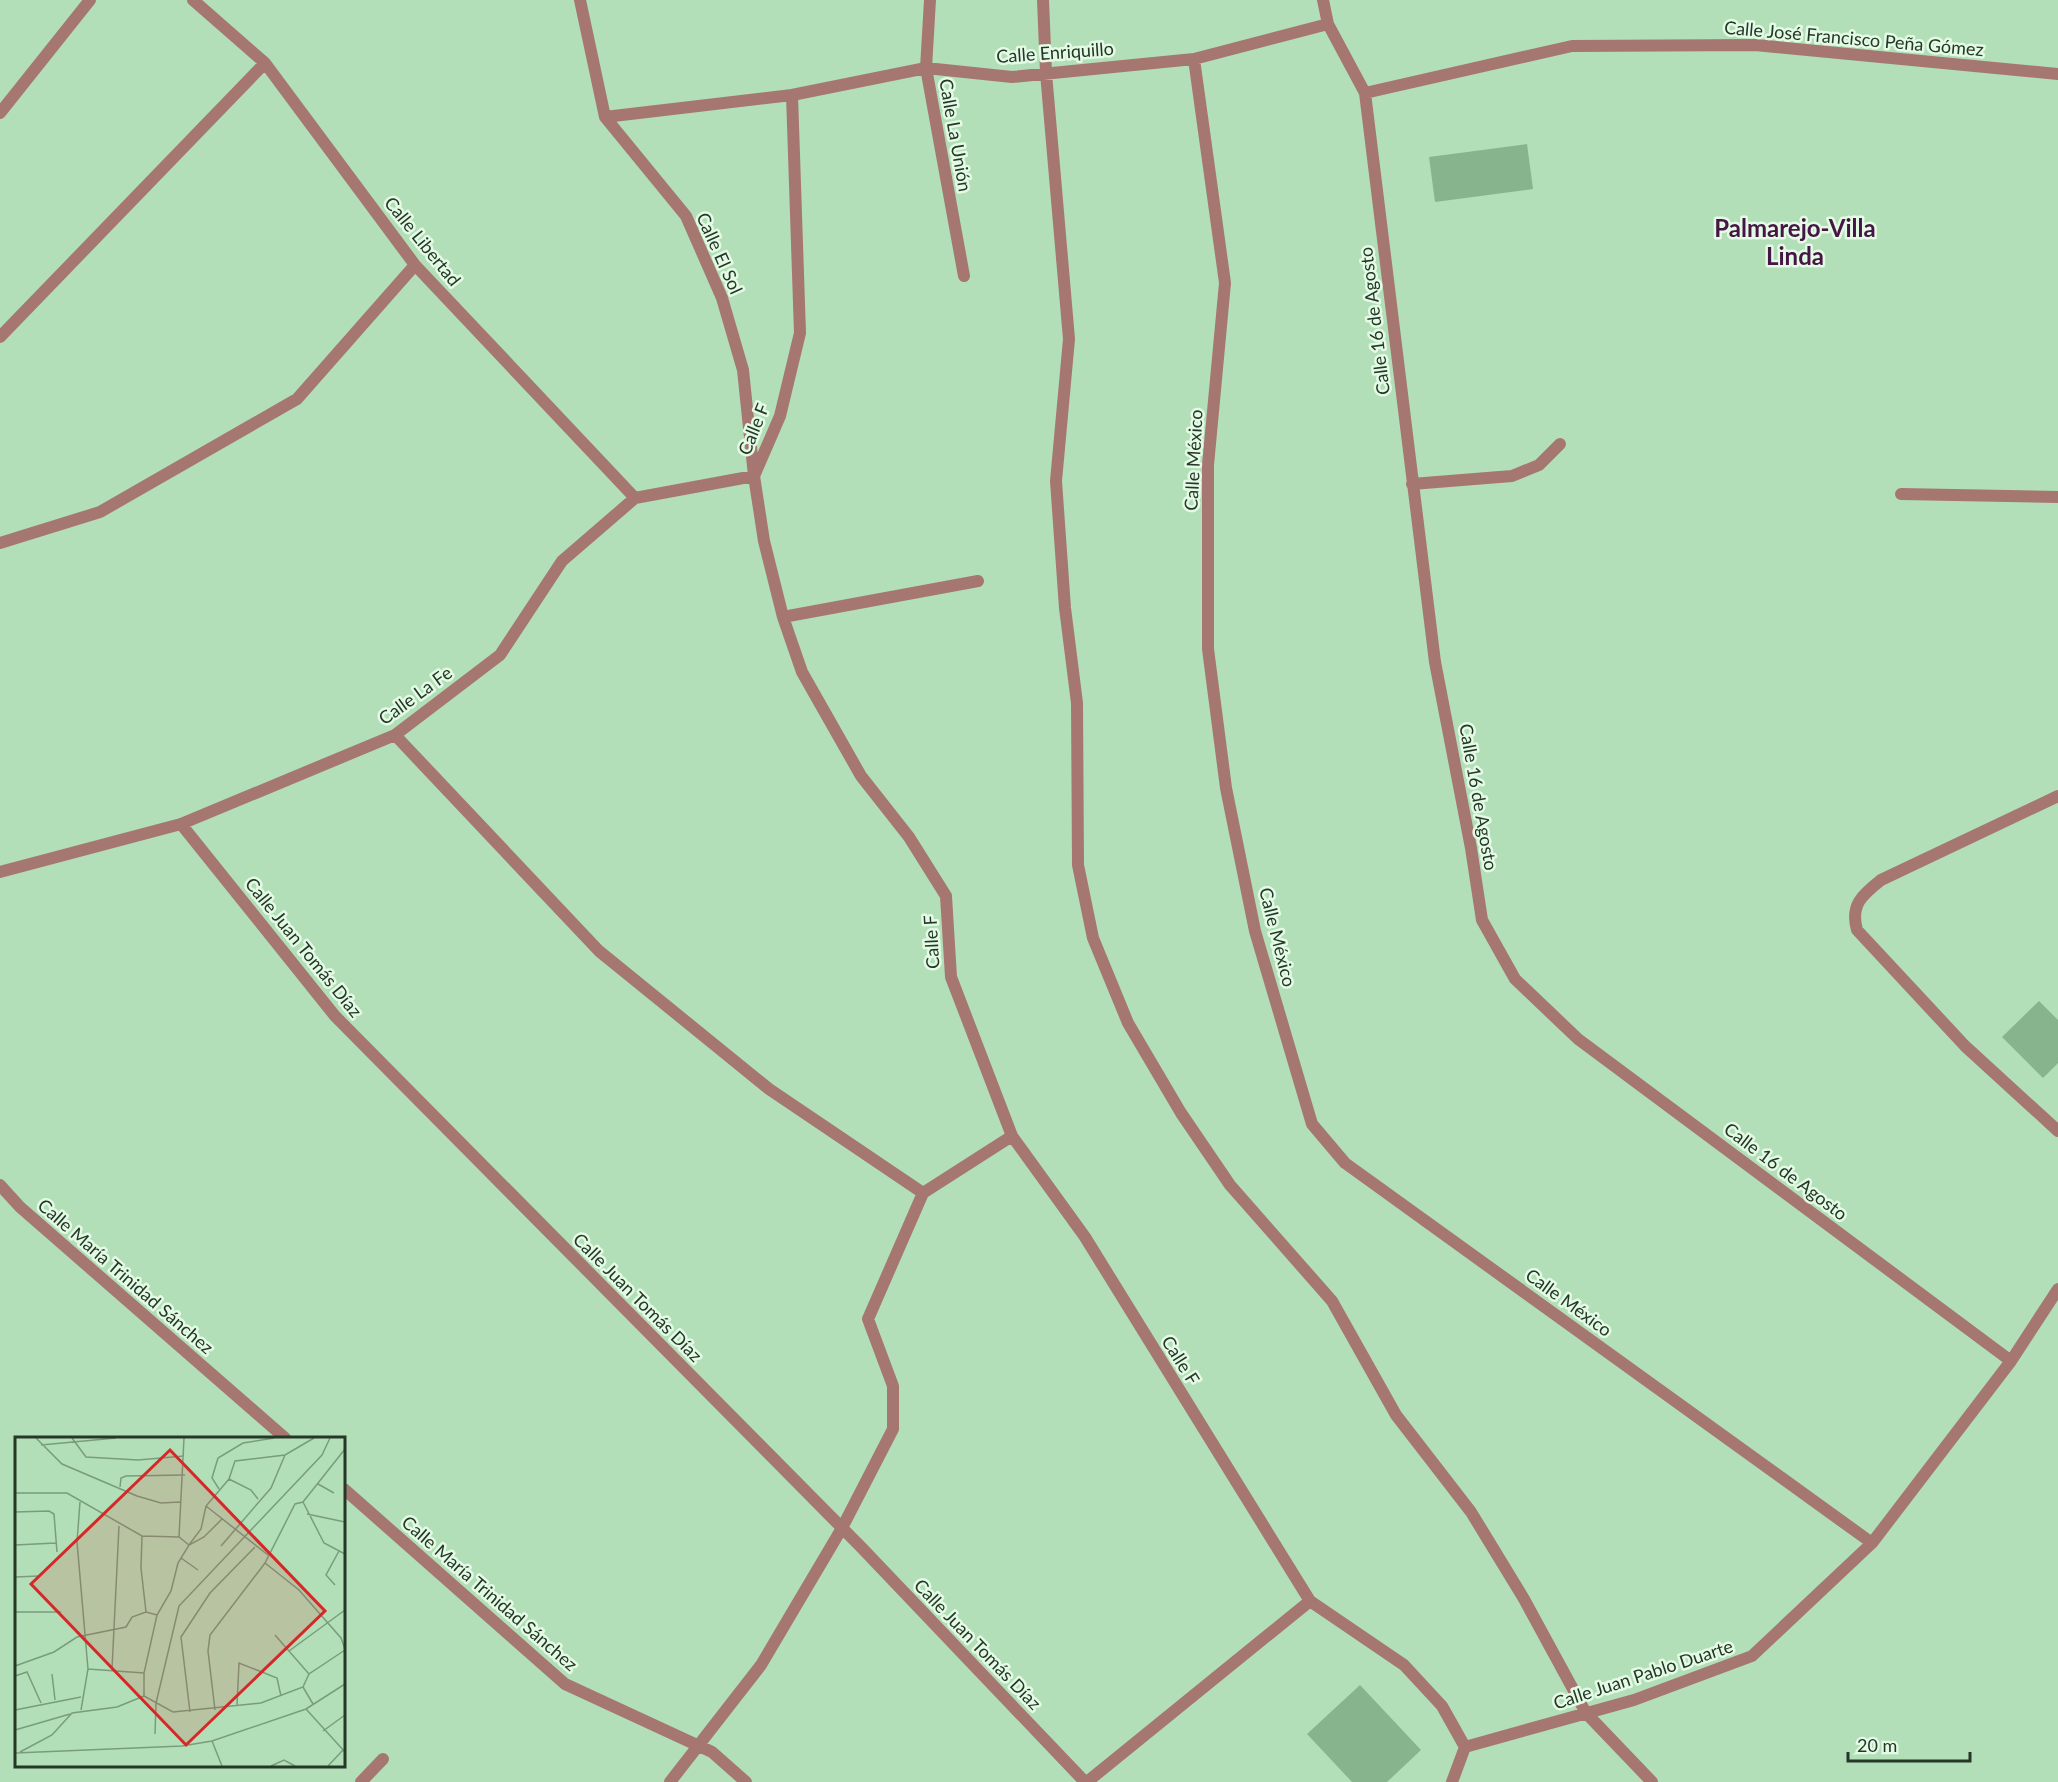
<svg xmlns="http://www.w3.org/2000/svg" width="2058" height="1782" font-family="Lato,sans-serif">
  <rect width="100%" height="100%" fill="#b2dfb7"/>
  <path fill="#88b48d" d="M1527,144L1533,189L1435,202L1429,157Z
    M2039,1001L2058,1020V1063L2043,1078L2002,1037Z
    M1360,1685L1421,1750L1387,1782H1352L1307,1734Z"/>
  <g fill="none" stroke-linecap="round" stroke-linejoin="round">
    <path stroke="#a67770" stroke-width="12" d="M193,0L265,63L415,265L635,498
      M930,0L926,68L964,276
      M1043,0L1046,73L1069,339L1056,481L1065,608L1077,703L1078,865L1093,938L1128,1023L1181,1113L1230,1185L1332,1301L1396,1415L1471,1512L1524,1599L1586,1713L1652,1782
      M1323,0L1328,24L1365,93L1435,662L1471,848L1482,920L1515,979L1578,1039L2011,1361
      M1194,59L1225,283L1208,465V649L1226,788L1255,931L1312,1124L1345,1163L1872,1543
      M1365,93L1572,46L1755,45L2058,74
      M792,95L800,333L780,416L754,476L764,541L783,617L802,672L861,776L909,837L946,896L951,977L1012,1136L1085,1237L1310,1601L1404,1665L1442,1706L1465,1747
      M0,113L90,0
      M605,117L792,95L926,68L1012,77L1194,59L1328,24
      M0,337L265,63
      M1412,484L1512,476L1539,465L1560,444
      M1901,494L2058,497
      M0,543L100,512L297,399L415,265
      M783,617L978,581
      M395,735L599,951L769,1089L923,1193
      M2058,796L1881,880C1862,895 1850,905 1857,930L1965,1046L2058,1131
      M181,824L335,1016L861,1547L1085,1782
      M0,872L181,824L395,735L500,655L562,561L635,498L754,476L743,370L722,298L686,216L605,117L580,0
      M0,1185L20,1207L285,1438
      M344,1489L565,1684L712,1752L746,1782
      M1465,1747L1634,1700L1752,1656L1872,1543L2011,1361L2058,1289
      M361,1782L383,1759
      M670,1782L761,1665L842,1528L893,1429V1386L868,1319L923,1193L1012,1136
      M1087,1782L1310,1601
      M1452,1782L1465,1747"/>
  </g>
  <g text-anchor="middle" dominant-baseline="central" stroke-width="5" stroke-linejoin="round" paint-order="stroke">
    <g font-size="18" fill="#253727" stroke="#e3fae5">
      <text transform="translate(1854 38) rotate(5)">Calle José Francisco Peña Gómez</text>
      <text transform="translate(1055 52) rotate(-4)">Calle Enriquillo</text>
      <text transform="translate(956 135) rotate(80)">Calle La Unión</text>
      <text transform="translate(423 241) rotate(51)">Calle Libertad</text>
      <text transform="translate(720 253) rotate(66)">Calle El Sol</text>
      <text transform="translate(1374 321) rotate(-97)">Calle 16 de Agosto</text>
      <text transform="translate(753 429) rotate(-68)">Calle F</text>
      <text transform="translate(1193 460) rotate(-87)">Calle México</text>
      <text transform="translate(415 695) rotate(-36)">Calle La Fe</text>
      <text transform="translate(1479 797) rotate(80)">Calle 16 de Agosto</text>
      <text transform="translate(1278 937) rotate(76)">Calle México</text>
      <text transform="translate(931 942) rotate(-93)">Calle F</text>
      <text transform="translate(304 947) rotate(51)">Calle Juan Tomás Díaz</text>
      <text transform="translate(1786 1171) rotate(37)">Calle 16 de Agosto</text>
      <text transform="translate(126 1276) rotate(41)">Calle María Trinidad Sánchez</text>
      <text transform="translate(638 1297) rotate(45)">Calle Juan Tomás Díaz</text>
      <text transform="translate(1569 1302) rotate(36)">Calle México</text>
      <text transform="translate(1181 1360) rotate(58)">Calle F</text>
      <text transform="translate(490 1593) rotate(41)">Calle María Trinidad Sánchez</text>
      <text transform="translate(978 1644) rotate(46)">Calle Juan Tomás Díaz</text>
      <text transform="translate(1643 1674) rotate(-18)">Calle Juan Pablo Duarte</text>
    </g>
    <g font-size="24" font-weight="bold" fill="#461545" stroke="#e3fae5">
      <text x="1795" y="227">Palmarejo-Villa<tspan x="1795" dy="28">Linda</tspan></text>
    </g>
  </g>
  <g transform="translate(15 1437)">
    <rect width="330" height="330" fill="#b2dfb7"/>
    <path fill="none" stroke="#7a9c7d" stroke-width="1.5" d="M21,1L47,27L122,59L146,66L165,65M57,1L71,20L123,23L169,19M26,8L101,1M214,42L236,53L243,62M303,47L319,56M105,50L106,41L111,39L170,38M204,52L197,41L203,21L228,6L259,1M0,56H52L127,99L164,100L174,108L186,92L191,69L214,42L220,24L270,18L299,1M65,65L62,105L73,232L66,273M288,65L309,106L330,117M191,69L253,118M0,75L34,74L39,77L42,115M292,77L330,85M127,99L126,131L131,175M164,100L169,1M0,108L41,106M206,109L256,51L270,18M166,121L183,133M250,126L284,153L326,201L330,212M0,140L24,139M320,148L311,138L324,114M0,175H46M260,198L294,237M274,214L330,173M0,229L39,215L62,200L111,190L117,180L131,175L142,178M73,232L129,236M97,232L104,89M37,237L40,263M0,239L12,235L26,266M288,250L298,267M129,259L158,275L246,266L288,250L294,237L330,213M129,259V236L142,178L156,154L163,126L174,108L189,100L207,82M222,268L224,226L262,241L266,259M291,272L330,315M0,273L66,260M200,273L193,214L195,198L250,126L280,67L288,65L330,12M175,275L166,200L195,156L240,110M0,293L55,277M308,294L330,278M140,297L141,266L164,169L307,18L315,1M197,304L207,329M5,315L37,298L57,276L102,270L129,259M0,316L167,309L197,304L291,272L330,247M256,329L269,323L280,329M313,329L328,313"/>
    <path fill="#d62828" fill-opacity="0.15" stroke="#d62828" stroke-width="3" d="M155,13L310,174L171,308L16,147Z"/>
    <rect width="330" height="330" fill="none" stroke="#253727" stroke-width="3"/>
  </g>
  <path d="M1848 1752v9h122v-9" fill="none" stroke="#253727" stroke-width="3"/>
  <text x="1857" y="1752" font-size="18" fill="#253727" stroke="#e3fae5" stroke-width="4.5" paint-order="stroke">20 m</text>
</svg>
